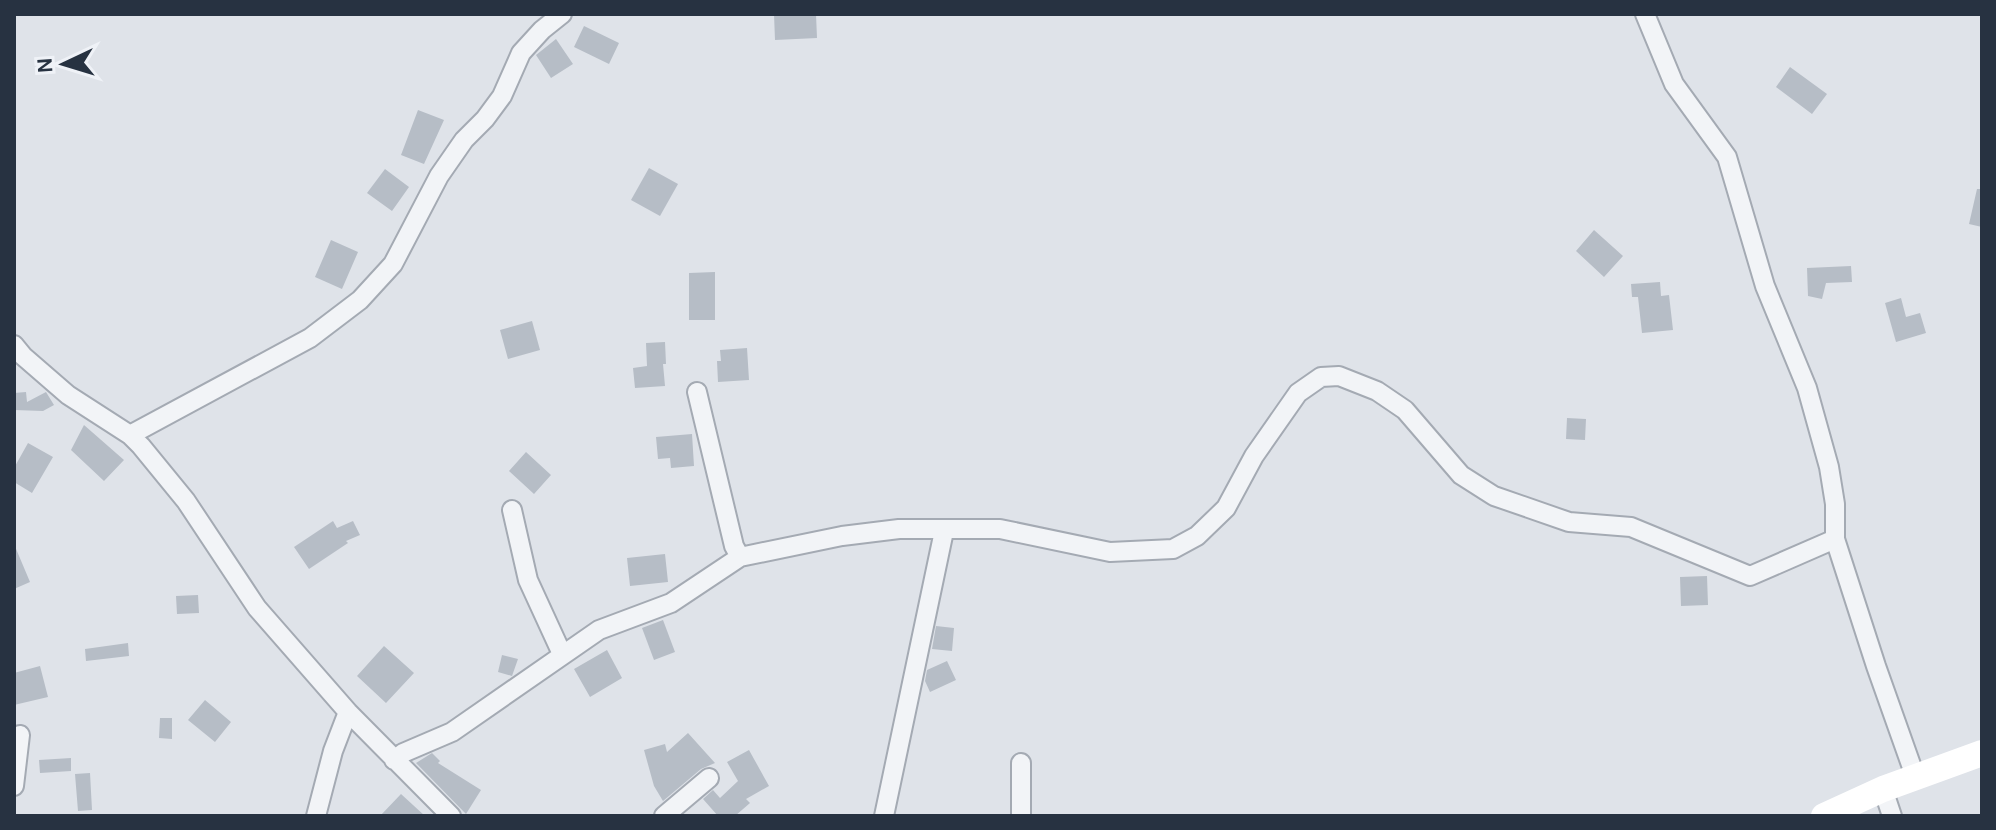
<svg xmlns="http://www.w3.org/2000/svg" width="1996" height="830" font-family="Karla,sans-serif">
  <rect width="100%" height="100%" fill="#dfe3e9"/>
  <path fill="#b6bdc6" d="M774,14H816L817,38L775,40Z
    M584,26L619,43L609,64L574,47Z
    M556,39L573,64L551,78L536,55Z
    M1790,67L1827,94L1812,114L1776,87Z
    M418,110L444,120L424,164L401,155Z
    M649,168L678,184L660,216L631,200Z
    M385,169L409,187L392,211L367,193Z
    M1977,189H1982V227L1969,224Z
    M1594,230L1623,256L1604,277L1576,251Z
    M331,240L358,252L342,289L315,277Z
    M1851,266L1852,282L1826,283L1822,299L1808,296L1807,268Z
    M715,272V320H689V273Z
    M1660,282L1661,296L1669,295L1673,330L1642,333L1638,297H1632L1631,284Z
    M1901,298L1906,317L1920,313L1926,333L1896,342L1885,303Z
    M532,321L540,350L508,359L500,330Z
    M665,342L666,364H663L665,386L635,388L633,368L647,366L646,343Z
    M747,348L749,380L718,382L717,361H721L720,350Z
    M26,392L27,402L46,392L54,405L43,411L14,410V393Z
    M1567,418L1586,419L1585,440L1566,439Z
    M84,425L124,460L104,481L71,450Z
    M692,434L694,466L671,468L670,458L658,459L656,437Z
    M28,443L53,457L32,493L14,482V468Z
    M526,452L551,475L534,494L509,471Z
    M333,521L337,528L353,521L360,535L346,541L348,543L309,569L294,547Z
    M14,544L30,582L14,589Z
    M665,554L668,582L630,586L627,558Z
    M1707,576L1708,605L1681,606L1680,577Z
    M198,595L199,613L177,614L176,596Z
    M663,620L675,652L654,660L642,628Z
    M936,626L954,628L952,651L932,649Z
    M128,643L129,656L86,661L85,649Z
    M384,646L414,673L386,703L357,676Z
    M607,650L622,678L590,697L574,669Z
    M502,655L518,659L512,676L498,672Z
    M947,661L956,680L930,692L925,681L927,670Z
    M40,666L48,697L14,705V673Z
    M205,700L231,722L215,742L188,720Z
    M160,718H172V739L159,738Z
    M688,733L715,763L701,769L663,801L654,786L644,750L665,744L667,752Z
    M749,750L769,786L746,799L750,803L735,816H718L703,799L713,790L720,798L738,781L727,762Z
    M432,753L440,761L438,763L481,790L466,814L416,763Z
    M71,758V771L40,773L39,760Z
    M90,773L92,810L78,811L75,774Z
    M401,794L425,816H380Z"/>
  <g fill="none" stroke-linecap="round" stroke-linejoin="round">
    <g stroke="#a4aab3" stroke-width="22">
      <path id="street" d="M1645,14L1674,84L1727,157L1765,286L1807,388L1829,467L1835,504V539L1876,666L1915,776
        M14,345L23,356L68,395L130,435L141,446L186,501L257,608L348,712L451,816
        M697,392L734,546L740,557
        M130,435L310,338L360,300L393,264L439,176L464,140L485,119L502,96L521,53L542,30L562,14
        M512,510L528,580L562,654
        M394,760L403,753L452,732L599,630L671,603L740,557L842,536L899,529H1000L1110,552L1173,549L1197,536L1226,508L1254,456L1298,393L1321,377L1339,376L1377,391L1405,410L1461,475L1494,496L1569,522L1631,527L1750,576L1835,539
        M14,786L20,735
        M1883,789L1892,816
        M316,816L333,751L348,712
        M664,816L709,778
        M884,816L944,531
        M1021,816V763"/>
    </g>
    <use href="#street" stroke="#f2f4f7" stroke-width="18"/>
    <path stroke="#fff" stroke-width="26" d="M1824,816L1883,789L1982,753"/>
  </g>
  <rect width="1996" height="830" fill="none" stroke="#273241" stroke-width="32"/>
  <g transform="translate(64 64) rotate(266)" stroke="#eff2f7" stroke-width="6" paint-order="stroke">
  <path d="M0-6L14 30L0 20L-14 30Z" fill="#273241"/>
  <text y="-12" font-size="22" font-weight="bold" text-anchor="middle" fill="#273241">N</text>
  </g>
</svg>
